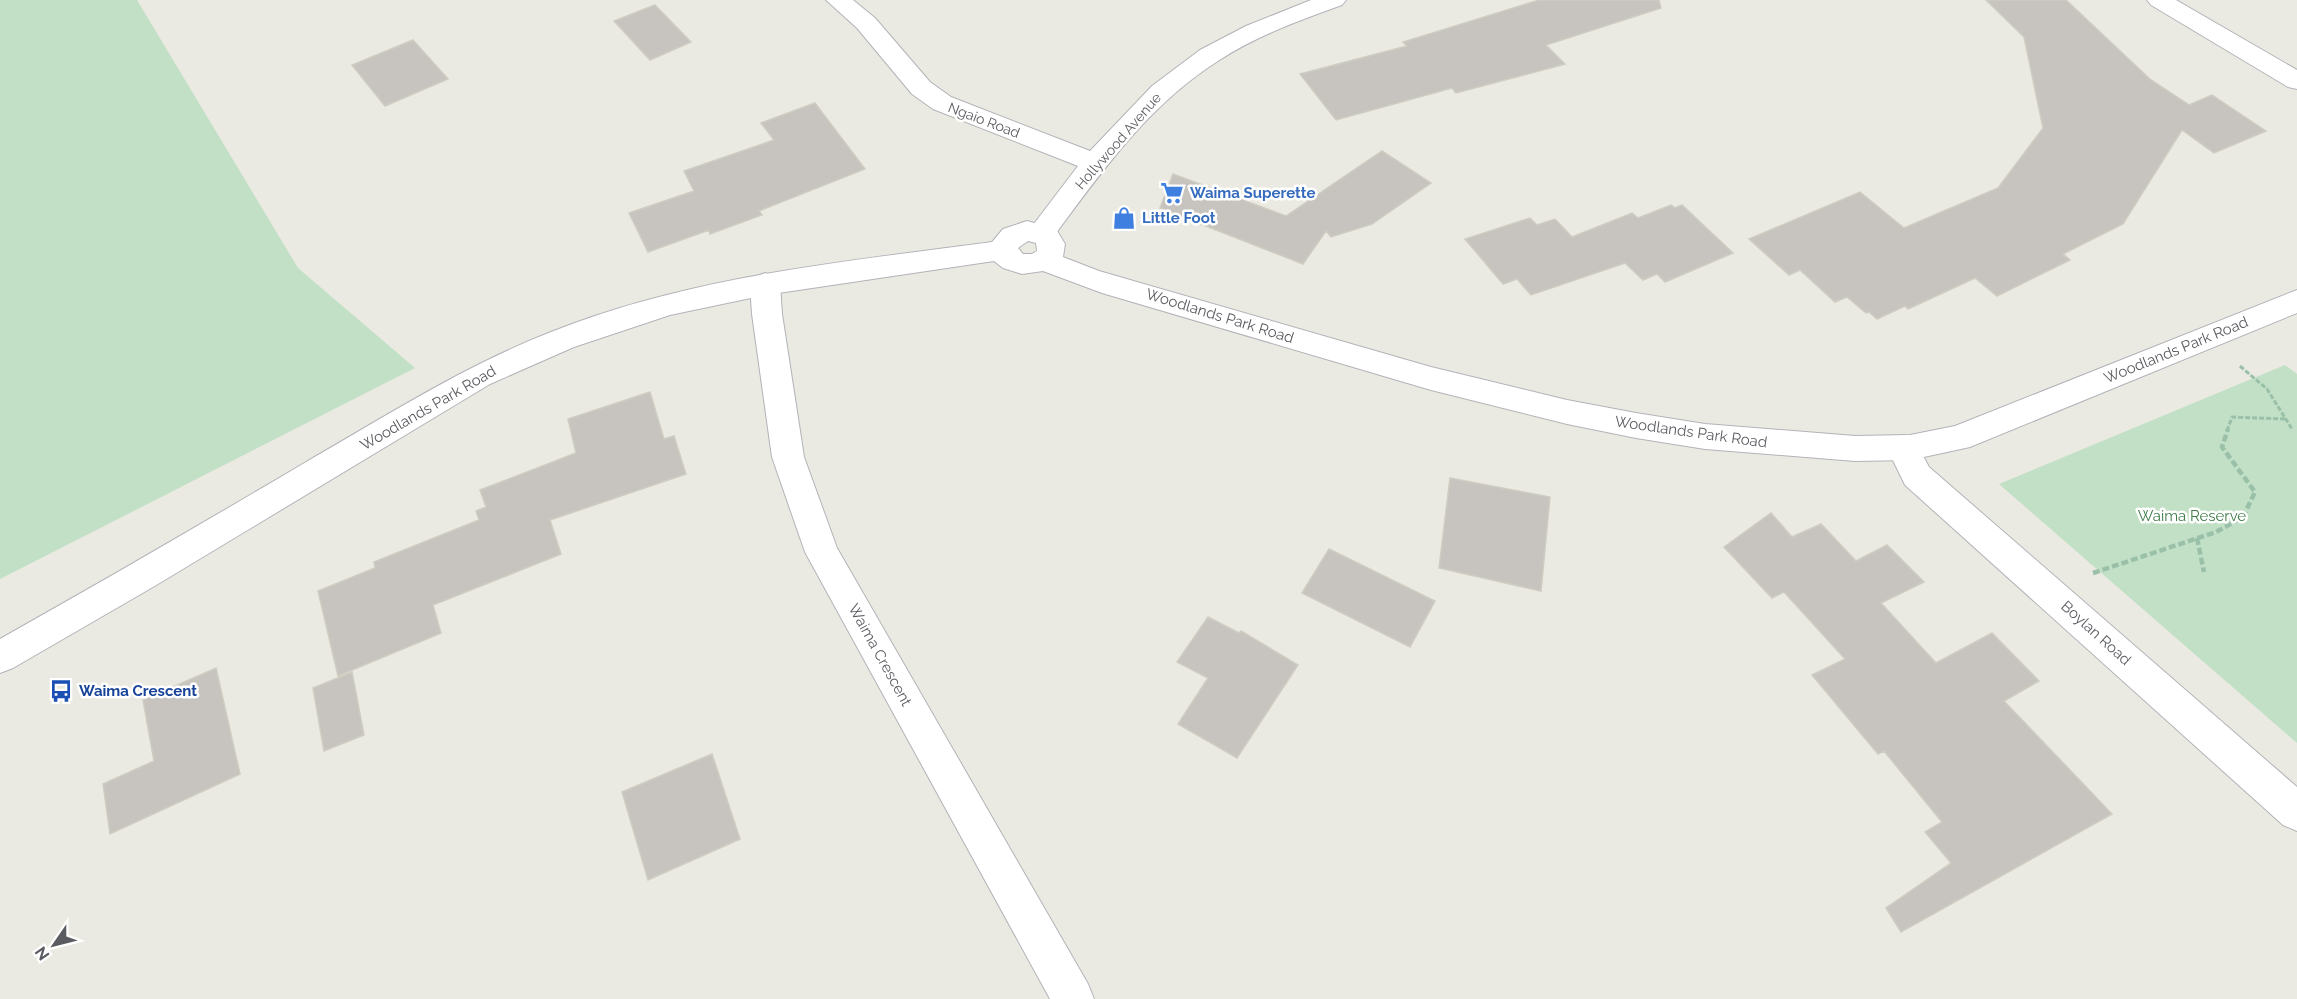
<svg xmlns="http://www.w3.org/2000/svg" width="2297" height="999" font-family="Raleway,sans-serif">
  <rect width="100%" height="100%" fill="#ebeae2"/>
  <path fill="#c1e0c5" d="M0,0H137L298,268L415,368L0,579Z
    M2285,365L2297,374V743L1999,484Z"/>
  <path fill="#c7c4bf" stroke="#cfccc1" stroke-width="1.5" d="M1539,0H1659L1661,8L1546,45L1565,64L1456,93L1452,88L1336,120L1300,74L1407,46L1403,42Z
    M1986,0H2066L2151,80L2189,105L2212,95L2266,131L2214,153L2182,130L2123,224L2063,254L2070,260L1997,296L1975,278L1908,309L1905,306L1877,319L1869,312L1866,313L1847,297L1835,302L1800,270L1789,275L1749,239L1860,192L1904,228L1998,188L2043,128L2024,37Z
    M655,5L691,42L650,60L614,21Z
    M413,40L448,79L385,106L352,65Z
    M815,103L865,169L759,211L762,215L710,234L709,230L648,252L629,213L694,191L684,171L774,140L761,123Z
    M1382,151L1431,183L1372,224L1331,237L1326,231L1303,264L1160,208L1173,174L1286,216Z
    M1671,205L1675,208L1682,205L1733,253L1665,282L1657,274L1643,280L1625,263L1531,295L1517,279L1503,284L1465,239L1530,218L1537,225L1555,219L1572,237L1632,213L1638,218Z
    M650,392L664,439L674,436L686,474L550,520L561,554L433,605L441,633L338,676L318,591L375,568L374,562L479,520L476,511L486,507L480,490L576,453L568,419Z
    M1450,478L1550,497L1541,591L1439,568Z
    M1771,513L1792,537L1821,524L1856,561L1887,545L1924,582L1881,603L1936,663L1992,633L2039,681L2004,701L2112,814L1901,932L1886,908L1951,863L1925,832L1942,822L1884,751L1878,754L1812,675L1845,659L1784,592L1772,598L1724,547Z
    M1329,549L1435,601L1410,647L1302,593Z
    M1208,617L1239,633L1241,631L1298,665L1237,758L1178,724L1208,678L1177,662Z
    M216,668L240,774L110,834L103,784L154,761L143,700Z
    M352,672L364,735L324,751L313,688Z
    M712,754L740,839L648,880L622,792Z"/>
  <g fill="none" stroke-linecap="round" stroke-linejoin="round">
    <g stroke="#b2b3b8" stroke-width="2">
      <path id="minor" d="M826,0H853L875,18L930,82L951,97L1090,151L1152,86L1200,50L1246,26L1311,0H1346L1342,5C1300,20 1256,36 1218,61C1148,105 1099,175 1051,240L1041,243L1031,240L1027,233L1078,166L933,109L912,94L857,28Z
        M2147,0H2176L2297,70V89L2288,87L2151,5Z
        M765,273L775,277L780,284L782,314L804,457L837,548L1088,984L1094,999H1050L805,552L772,457L752,314L750,284L755,277Z
        M1903,435L1914,439L1929,467L2297,787V831L2283,825L1905,485L1887,448L1892,439Z"/>
    </g>
    <g stroke="#b2b3b8" stroke-width="2">
      <path id="tertiary" d="M1027,221L1056,229L1065,244L1063,257L1099,271L1431,367L1567,400L1636,413L1705,424L1855,436L1910,435L1955,426L2297,290V313L1970,447L1910,460L1855,461L1705,449L1636,438L1567,424L1431,390L1102,293L1043,271L1022,274L1003,268L994,261L765,295L670,315L574,347L490,384L153,587L13,668L0,673V639C103,581 205,522 306,462C386,416 464,366 551,332C691,276 843,262 992,242L1003,229ZM1028,241L1036,243L1037,251L1032,254H1023L1018,248Z"/>
    </g>
    <path stroke="#9bc0aa" stroke-width="3" stroke-dasharray="5 2" stroke-linecap="butt" d="M2240,366L2267,389L2292,429
      M2227,431L2232,417L2285,419"/>
    <path stroke="#9bc0aa" stroke-width="4.5" stroke-dasharray="7 3" stroke-linecap="butt" d="M2197,538L2204,572
      M2093,573L2216,532L2243,517L2255,492L2222,447L2228,429"/>
    <use href="#minor" fill="#fff" fill-rule="evenodd"/>
    <use href="#tertiary" fill="#fff" fill-rule="evenodd"/>
  </g>
  <defs>
    <g id="supermarket-bare" transform="scale(1.8)"><path d="M-6-5.5h2.5l.6 2H6L4.5 2H-2.5L-4.4-4H-6ZM-1.5 3.2a1.3 1.3 0 1 0 .1 0ZM3 3.2a1.3 1.3 0 1 0 .1 0Z" fill="#3f7fe0" stroke="#fff" stroke-width="2.5" paint-order="stroke"/></g>
    <g id="shop-bare" transform="scale(1.8)"><path d="M-5-2.5h2.3a2.7 3.5 0 0 1 5.4 0H5L5.5 6h-11ZM-1.5-2.5h3a1.5 2.3 0 0 0-3 0Z" fill="#3f7fe0" stroke="#fff" stroke-width="2.5" paint-order="stroke"/></g>
    <g id="bus-bare" transform="scale(1.8)"><path d="M-5-6H5V4H4V6H2V4H-2V6H-4V4H-5ZM-3.5-4V0h7V-4ZM-3.5 1.2v1.5H-2V1.2ZM2 1.2v1.5H3.5V1.2Z" fill="#1a4fb4" stroke="#fff" stroke-width="2.5" paint-order="stroke"/></g>
  </defs>
  <g fill-rule="evenodd">
    <use href="#supermarket-bare" x="1172" y="193"/>
    <use href="#shop-bare" x="1124" y="218"/>
    <use href="#bus-bare" x="61" y="691"/>
  </g>
  <g text-anchor="middle" dominant-baseline="central" stroke-width="5" stroke-linejoin="round" paint-order="stroke">
    <g font-size="14" fill="#5a5c61" stroke="#fff">
      <text transform="translate(984 120) rotate(21)">Ngaio Road</text>
      <text transform="translate(1118 141) rotate(-49)">Hollywood Avenue</text>
    </g>
    <g font-size="15" font-weight="bold" fill="#366cbe" stroke="#fff" text-anchor="start">
      <text x="1190" y="193">Waima Superette</text>
      <text x="1142" y="218">Little Foot</text>
    </g>
    <g font-size="15" fill="#5a5c61" stroke="#fff">
      <text transform="translate(1220 316) rotate(17)">Woodlands Park Road</text>
      <text transform="translate(2176 350) rotate(-22)">Woodlands Park Road</text>
      <text transform="translate(428 408) rotate(-30)">Woodlands Park Road</text>
      <text transform="translate(1691 432) rotate(8)">Woodlands Park Road</text>
      <text transform="translate(2096 633) rotate(42)">Boylan Road</text>
      <text transform="translate(880 655) rotate(61)">Waima Crescent</text>
    </g>
    <g font-size="15" fill="#3e7c49" stroke="#fff">
      <text x="2192" y="516">Waima Reserve</text>
    </g>
    <g font-size="15" font-weight="bold" fill="#164399" stroke="#fff" text-anchor="start">
      <text x="79" y="691">Waima Crescent</text>
    </g>
  </g>
  <g transform="translate(54 945) rotate(235)" stroke="#ffffff" stroke-width="4.5" paint-order="stroke">
  <path d="M0-4.5L10 22L0 15L-10 22Z" fill="#5a5c61"/>
  <text y="-9" font-size="16" font-weight="bold" text-anchor="middle" fill="#5a5c61">N</text>
  </g>
</svg>
